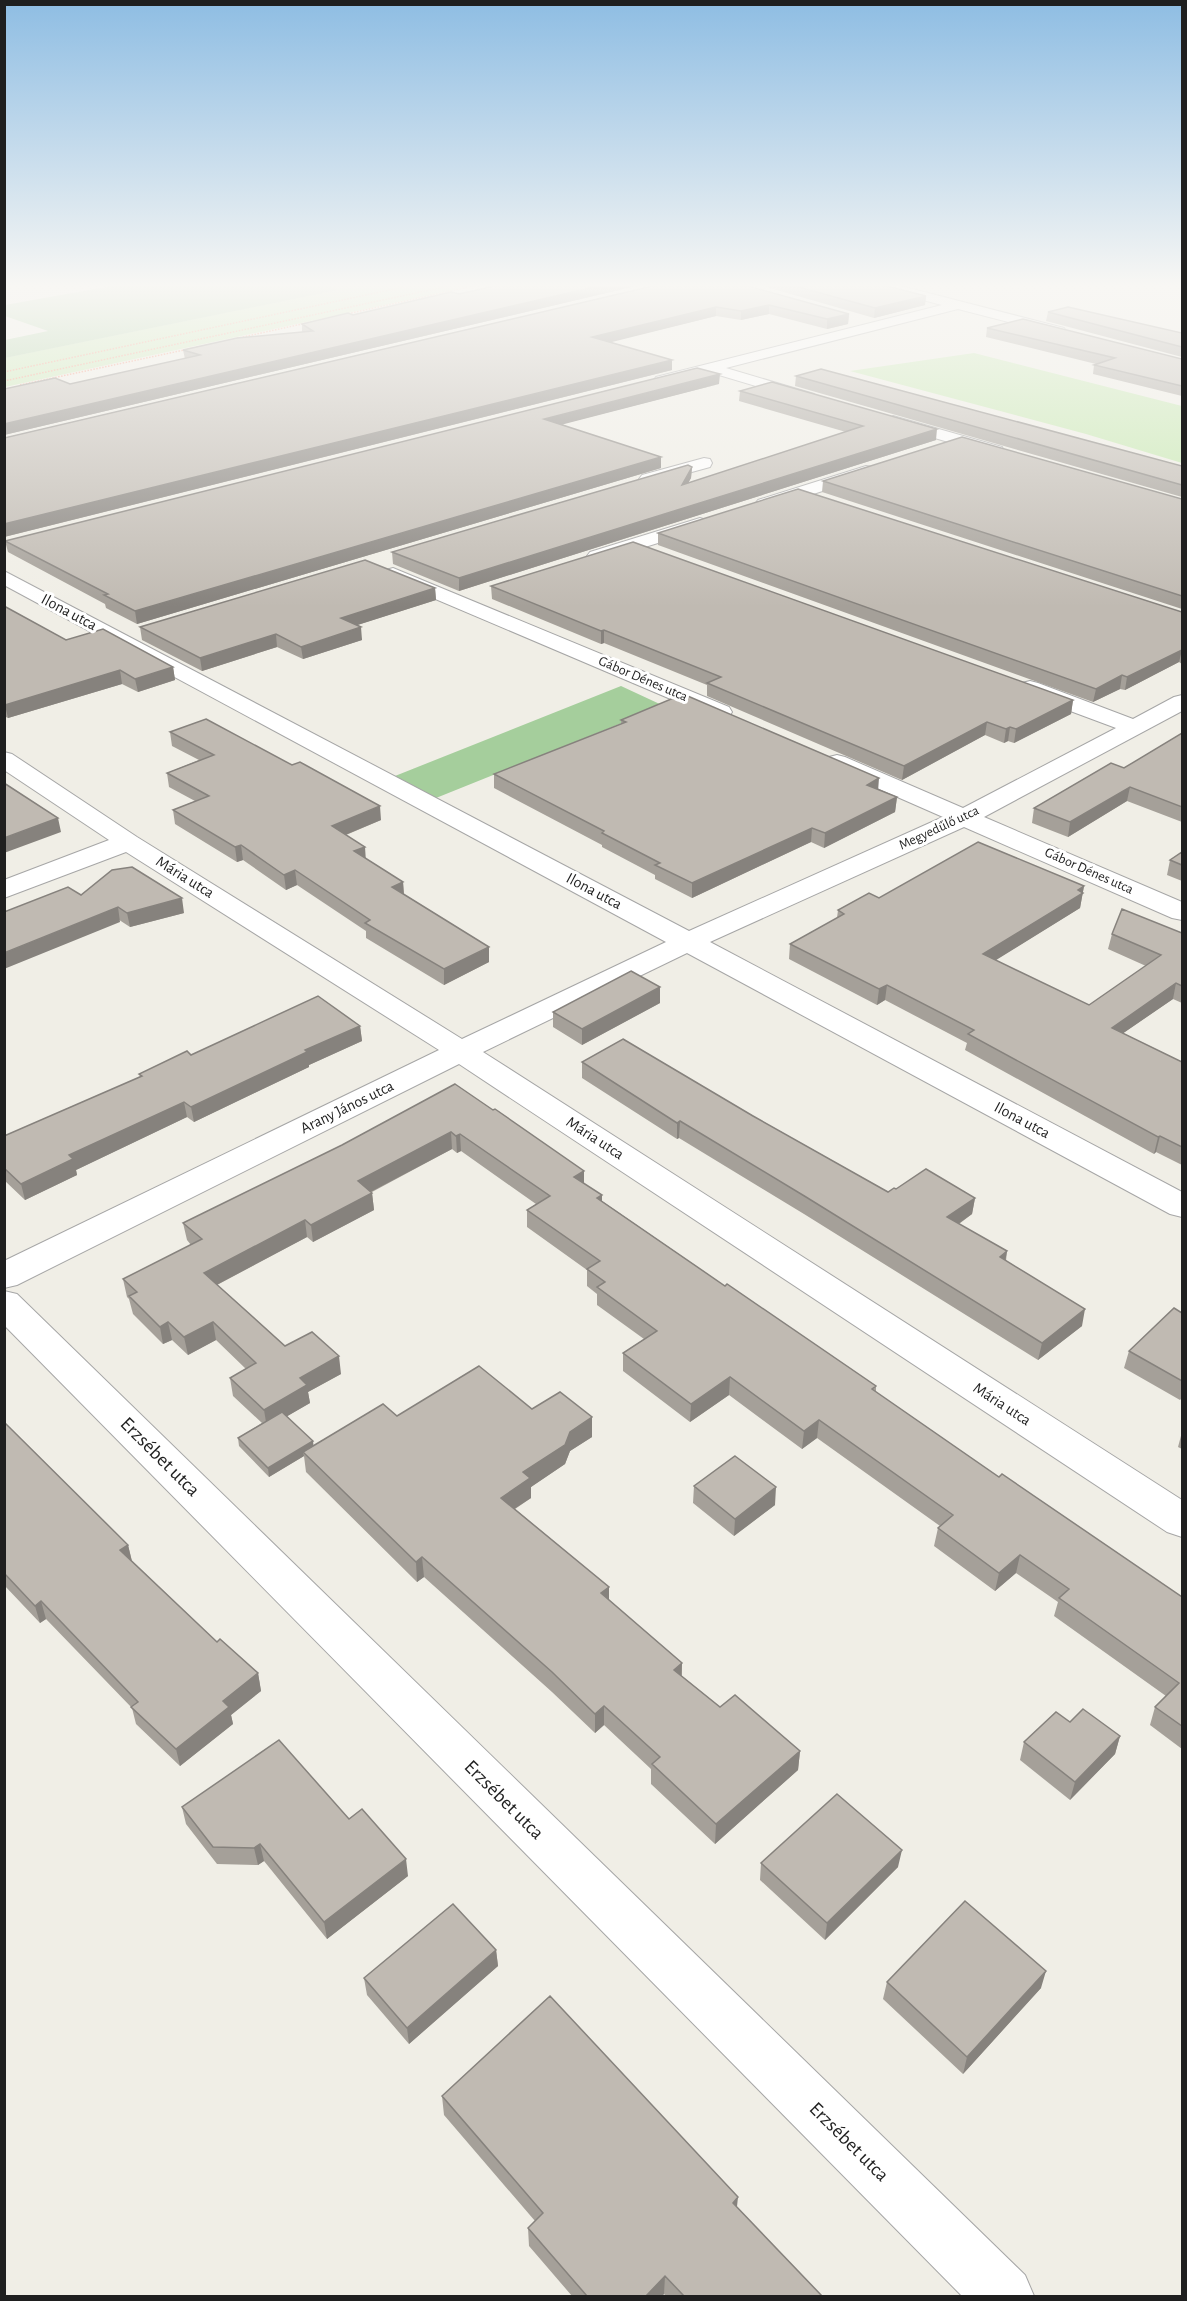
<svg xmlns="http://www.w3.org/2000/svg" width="1187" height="2301" font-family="'Alegreya Sans',sans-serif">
  <rect width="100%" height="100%" fill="#f0eee6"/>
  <path fill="#c4e8ad" d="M330,285H477L5,387L4,358L337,290Z
    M974,353L1182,406V463L1086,434L850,371Z"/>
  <path fill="#a5ce9c" d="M117,285H330L338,290L5,358V340L48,331L5,316V305Z
    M621,686L664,706L436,798L395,776Z"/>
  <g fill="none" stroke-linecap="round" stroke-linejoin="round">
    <g stroke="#a6a6a6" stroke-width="2">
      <path id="minor" d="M875,285H897L1064,328L1066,331L1059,335L958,309L726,368L814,394L817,397L814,400L809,402L709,372L661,384L654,380L656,377L942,305L876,288Z
        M893,416L1002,447L1004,451L996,456L887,424L885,421Z
        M704,458L710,459L712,463L710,467L648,484L642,483L639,479L642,475Z
        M866,466L872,467L875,471L872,475L770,508H758L755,504L758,500Z
        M700,518L706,520L709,524L706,528L597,562L590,560L587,556L590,552Z
        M393,568L729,707L732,712L729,717L721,719L713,717L386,578L383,574L386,570Z
        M4,571L689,931L943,817L829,767L825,762L829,757L837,755L845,757L963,808L1116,728L1022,693L1019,688L1022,683L1030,681L1038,683L1133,719L1174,697L1182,695V711L984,817L1182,902V920L1172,918L964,827L710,942L1182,1192V1217L1170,1214L687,953L483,1052L1182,1500V1537L1167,1532L459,1064L17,1285L4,1288V1261L439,1050L126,852L4,898V880L109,840L4,770V752L12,754L137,837L462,1039L666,942L4,585Z
        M4,1291L17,1294L1025,2275L1034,2296H962L4,1325Z"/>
    </g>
    <path stroke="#f78d70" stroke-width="1.5" stroke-dasharray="1.5 1.5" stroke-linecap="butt" d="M234,339L478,285
      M4,372L413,285
      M4,381L453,285
      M20,385L212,344"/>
    <use href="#minor" fill="#fff" fill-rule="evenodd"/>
  </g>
  <path fill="#a5a099" d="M499,285H640L4,435L70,384L185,359L183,350L302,332V324L459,294Z
    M657,285L849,314L848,324L827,329L769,314L741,320L716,316L609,342L672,370L4,537V438Z
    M759,285H883L926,296L925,305L874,318Z
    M1048,312L1182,333V357L1046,321Z
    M987,328L1182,359V396L1093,374L1094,365L1096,364L986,337Z
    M796,376L1182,466V497L795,386Z
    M719,384L562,424L661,468L137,624L106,608L105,604L8,552L5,541Z
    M740,391L936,440L459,591L393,564L392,552L692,467L691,478L688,483L846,432L739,401Z
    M823,481L1182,499V609L822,492Z
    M658,533L1182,612V664L1179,662L1125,690L1120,689L1093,702L658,545Z
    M491,586L1073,700L1071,714L1014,743L1008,741L1004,743L985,735L902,780L707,696V685L604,643L601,644L492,599Z
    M435,588L436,600L357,625L362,640L303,659L277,647L202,671L142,640L140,627Z
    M4,606L66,640L173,667L175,680L138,692L122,684L8,718L4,716Z
    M621,720L878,789L897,797L895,812L824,848L811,842L692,898L655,879V875L602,847V845L494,788V774L621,724Z
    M170,732L381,820L346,835L366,859L403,882L404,894L489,962L444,985L366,938V931L297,885L286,890L243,860L237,862L175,824L173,810L195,801L169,787L167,773L199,760L172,746Z
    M1182,733V822L1127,801L1068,837L1032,823L1034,808L1124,768Z
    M1182,852V881L1167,875L1170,860Z
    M1084,886L1080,908L995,960L1089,1005L1146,966L1108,949L1112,934L1182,933V1003L1173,999L1123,1033L1182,1062V1165L1156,1152L1154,1154L965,1050L967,1043L885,1000L877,1005L789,959L790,944L837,918L838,910L879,898Z
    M81,895L184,913L130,927Z
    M660,1003L582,1045L553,1027V1012Z
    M360,1026L362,1041L309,1065V1067L194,1122L187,1117L76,1170L77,1175L25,1200L4,1180V1136L140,1077L139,1074L191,1055Z
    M582,1062L753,1116L888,1192L896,1189L975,1198L972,1214L959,1224L1007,1251L1006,1261L1082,1326L1038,1360L804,1214L679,1138L677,1139L582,1078Z
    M455,1084L584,1183L602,1201L725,1286L876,1386V1392L999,1477L1182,1597V1749L1150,1725L1155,1707L1166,1696L1054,1616L1058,1602L1016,1573L995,1591L934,1546L938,1528L940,1526L817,1438L802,1449L729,1395L690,1422L623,1371V1353L644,1339L597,1305V1294L587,1286V1270L527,1227V1210L536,1204L461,1151L457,1153L452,1149L372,1192V1193L374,1210L313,1242L307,1237L217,1285L285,1346L341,1374L308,1392L310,1403L287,1416L314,1446L397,1416L532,1409L592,1417V1437L570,1451L565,1464L531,1487V1498L515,1509L609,1587V1600L682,1663V1676L720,1707L800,1751L798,1770L715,1844L651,1784V1769L604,1725L595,1733L552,1692L424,1577L417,1582L306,1472L304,1456L269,1477L239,1446L238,1438L262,1423L233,1396L230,1378L246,1369L216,1340L188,1355L172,1340L163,1344L133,1314L129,1299L127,1297L123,1279L191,1245L187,1240L183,1223L342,1145Z
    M1182,1313V1398L1180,1400L1124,1368L1129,1351Z
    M4,1422L128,1545L132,1561L217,1642L258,1673L261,1691L231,1715L233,1724L180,1766L136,1724L132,1708L46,1619L40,1623L4,1585Z
    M1182,1432V1449L1178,1447Z
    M694,1486L775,1505L734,1536L693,1503Z
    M1070,1722L1120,1736L1115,1754L1070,1800L1020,1760L1024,1742Z
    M182,1807L349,1819L408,1876L327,1939L264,1861L258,1865L217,1864L186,1824Z
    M761,1863L898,1867L825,1940L760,1880Z
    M496,1950L498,1966L409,2044L367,1995L364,1978Z
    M887,1982L1041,1988L963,2074L883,1999Z
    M442,2096L737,2207L822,2296H666L664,2294L662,2296H572L529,2246L528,2228L535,2221L444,2115Z"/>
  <path fill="#86827d" d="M603,285H640L4,435V424Z
    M926,296L925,305L874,318L875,308Z
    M769,305V314L741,320V311Z
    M716,307V316L592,347V337Z
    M849,314L848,324L827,329V319Z
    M672,360V370L4,537V524Z
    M720,374L719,384L545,429L544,419Z
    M937,429L936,440L459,591V578Z
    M661,457V468L137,624L135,611Z
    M692,467L691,478L681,496L682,485Z
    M435,588L436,600L342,630L341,618Z
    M361,627L362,640L303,659L301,647Z
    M604,630V643L601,644V631Z
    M276,634L277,647L202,671L200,658Z
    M1182,650L1179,662L1125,690L1127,677Z
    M173,667L175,680L138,692L135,679Z
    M120,670L122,684L8,718L5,705Z
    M1122,675L1120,689L1093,702L1096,689Z
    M1073,700L1071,714L1014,743L1016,729Z
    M987,722L985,735L902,780L904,766Z
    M1010,727L1008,741L1004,743L1006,729Z
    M879,778L878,792L867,785Z
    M1130,787L1127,801L1068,837L1070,822Z
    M897,797L895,812L824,848L825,833Z
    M380,806L381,820L333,840L332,826Z
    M58,818L61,832L4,853V838Z
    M812,828L811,842L692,898V883Z
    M241,845L243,860L237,862L235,847Z
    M365,847L366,862L354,851Z
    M295,870L297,885L286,890L284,875Z
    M403,882L404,897L392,887Z
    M1084,886L1080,908L980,970L983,954Z
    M182,898L184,913L130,927L127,913Z
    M118,907L120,922L4,969V953Z
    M489,947V962L444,985V969Z
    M1176,983L1173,999L1109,1043L1112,1028Z
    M887,985L885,1000L877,1005L879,989Z
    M660,987V1003L582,1045V1029Z
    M360,1026L362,1041L309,1065V1067L194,1122L191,1107L305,1050Z
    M184,1102L187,1117L76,1170L77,1175L25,1200L21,1184L69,1155Z
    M680,1121L679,1138L677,1139V1123Z
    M451,1132L452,1149L359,1198L358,1181Z
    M460,1134L461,1151L457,1153L456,1136Z
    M1160,1136L1156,1152L1154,1154L1158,1137Z
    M584,1171V1188L574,1177Z
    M372,1193L374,1210L313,1242L311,1225Z
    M602,1195V1212L597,1198Z
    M975,1198L972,1214L944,1234L947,1217Z
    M305,1220L307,1237L207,1290L204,1273Z
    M1007,1251L1004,1268L1000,1257Z
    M1085,1309L1082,1326L1038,1360L1042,1343Z
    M168,1322L172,1340L163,1344L160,1327Z
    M213,1322L216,1340L188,1355L184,1337Z
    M339,1356L341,1374L308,1392L310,1403L267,1428L264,1410L300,1378Z
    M730,1377L729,1395L690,1422L691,1404Z
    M592,1417V1437L570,1451L565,1464L531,1487V1498L502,1517L501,1498L523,1472L570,1432Z
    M819,1420L817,1438L802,1449L804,1431Z
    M313,1441L314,1450L303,1452L304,1456L269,1477L268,1468Z
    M776,1487L775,1505L734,1536L735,1519Z
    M128,1545L132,1562L120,1550Z
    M1020,1555L1016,1573L995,1591L999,1573Z
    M422,1557L424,1577L417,1582L416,1562Z
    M609,1587V1606L601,1593Z
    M41,1601L46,1619L40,1623L35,1606Z
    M682,1663L681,1682L674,1670Z
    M258,1673L261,1691L231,1715L233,1724L180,1766L176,1749L223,1701Z
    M604,1706V1725L595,1733V1714Z
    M1120,1736L1115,1754L1070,1800L1075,1782Z
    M800,1751L798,1770L715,1844L716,1824Z
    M260,1844L264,1861L258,1865L254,1848Z
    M902,1850L898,1867L825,1940L827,1923Z
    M406,1859L408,1876L327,1939L324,1922Z
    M496,1950L498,1966L409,2044L407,2028Z
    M1046,1971L1041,1988L963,2074L967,2057Z
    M738,2197L736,2216L733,2203Z
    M665,2276L664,2294L662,2296H646Z"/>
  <path fill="#c0bab2" stroke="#86827d" stroke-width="1.5" d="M499,285H603L4,424V389L55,378L70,384L200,355L183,350L237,338L313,331L302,324L348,313L353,315L451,292L459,294Z
    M657,285H744L849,314L827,319L769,305L741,311L716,307L592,337L672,360L4,524V438Z
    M791,285H883L926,296L875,308Z
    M1068,307L1182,333V347L1048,312Z
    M1023,319L1182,359V386L1094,365L1115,358L987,328Z
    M697,368L720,374L544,419L661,457L135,611L104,595L108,594L5,541Z
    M821,369L1182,466V485L796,376Z
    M772,382L937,429L459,578L392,552L688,465L692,467L682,485L863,426L740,391Z
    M962,437L1182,499V596L823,481Z
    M798,489L1182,612V650L1127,677L1122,675L1096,689L658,533Z
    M633,542L1073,700L1016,729L1010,727L1006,729L987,722L904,766L707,683L721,677L604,630L601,631L491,586Z
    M365,560L435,588L341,618L361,627L301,647L276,634L200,658L140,627Z
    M4,606L66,640L103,629L173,667L135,679L120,670L5,705Z
    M683,694L879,778L867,785L897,797L825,833L812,828L692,883L655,865L660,863L602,833L604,831L494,774L626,722L621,720Z
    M206,719L292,765L300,762L380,806L332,826L365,847L354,851L403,882L392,887L489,947L444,969L365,923L370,920L295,870L284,875L241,845L235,847L173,810L209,796L167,773L214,755L170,732Z
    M1182,733V807L1130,787L1070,822L1034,808L1111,763L1124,768Z
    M4,783L58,818L4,838Z
    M978,842L1084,886L1078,890L1083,893L983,954L1089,1005L1161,955L1112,934L1122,909L1182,933V986L1176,983L1112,1028L1182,1062V1147L1160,1136L1158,1137L968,1034L974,1030L887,985L879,989L790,944L844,914L838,910L869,893L879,898Z
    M1182,852V865L1170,860Z
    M132,867L182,898L127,913L118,907L4,953V912L68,887L81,895L112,870Z
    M631,971L660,987L582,1029L553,1012Z
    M318,996L360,1026L305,1050L307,1052L191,1107L184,1102L69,1155L73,1159L21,1184L4,1168V1136L142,1076L139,1074L187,1051L191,1055Z
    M623,1039L753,1116L888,1192L894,1188L896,1189L926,1169L975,1198L947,1217L1007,1251L1000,1257L1085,1309L1042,1343L806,1197L680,1121L677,1123L582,1062Z
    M455,1084L493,1110L495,1109L584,1171L574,1177L602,1195L597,1198L725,1286L727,1284L876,1386L872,1389L999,1477L1002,1474L1182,1597V1726L1155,1707L1179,1683L1059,1598L1069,1589L1020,1555L999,1573L938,1528L953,1515L819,1420L804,1431L730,1377L691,1404L623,1353L657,1331L597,1287L605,1282L587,1269L600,1261L527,1210L550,1196L460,1134L456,1136L451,1132L358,1181L372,1193L311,1225L305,1220L204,1273L285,1346L312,1332L339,1356L300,1378L307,1385L264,1410L230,1378L256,1363L213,1322L184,1337L168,1322L160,1327L129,1296L137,1292L123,1279L202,1239L183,1223L342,1145Z
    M1174,1308L1182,1313V1381L1129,1351Z
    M479,1366L532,1409L560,1392L592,1417L570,1432L565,1445L523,1472L530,1478L501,1498L609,1587L601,1593L682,1663L674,1670L720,1707L735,1695L800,1751L716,1824L652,1764L660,1757L604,1706L595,1714L552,1672L422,1557L416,1562L303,1452L383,1404L397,1416Z
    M282,1412L313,1441L268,1468L238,1438Z
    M4,1422L128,1545L120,1550L217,1642L220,1639L258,1673L223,1701L229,1707L176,1749L131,1707L138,1702L41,1601L35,1606L4,1573Z
    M735,1456L776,1487L735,1519L694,1486Z
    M1083,1709L1120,1736L1075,1782L1024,1742L1056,1712L1070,1722Z
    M279,1740L349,1819L362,1809L406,1859L324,1922L260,1844L254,1848L213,1847L182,1807Z
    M837,1794L902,1850L827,1923L761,1863Z
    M965,1901L1046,1971L967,2057L887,1982Z
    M453,1904L496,1950L407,2028L364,1978Z
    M550,1996L738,2197L733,2203L822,2296H684L665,2276L646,2296H587L528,2228L543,2213L442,2096Z"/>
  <linearGradient id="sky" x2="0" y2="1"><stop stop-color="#8ebde3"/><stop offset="0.47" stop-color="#f8f7f4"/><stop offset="1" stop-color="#f8f7f4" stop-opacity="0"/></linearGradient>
  <rect width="1187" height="607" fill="url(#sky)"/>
  <g text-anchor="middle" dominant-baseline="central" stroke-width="6" stroke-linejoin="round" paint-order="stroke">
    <g font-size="14" fill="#1f1f1f" stroke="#fff">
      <text transform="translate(643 679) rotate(23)">Gábor Dénes utca</text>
      <text transform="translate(939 828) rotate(-25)">Megyedűlő utca</text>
      <text transform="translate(1089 871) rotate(24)">Gábor Dénes utca</text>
    </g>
    <g font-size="16" fill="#1f1f1f" stroke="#fff">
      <text transform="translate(69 612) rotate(28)">Ilona utca</text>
      <text transform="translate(185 877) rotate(32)">Mária utca</text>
      <text transform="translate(594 891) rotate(28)">Ilona utca</text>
      <text transform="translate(347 1107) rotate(-26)">Arany János utca</text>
      <text transform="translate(1022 1120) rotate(28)">Ilona utca</text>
      <text transform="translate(595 1138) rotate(33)">Mária utca</text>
      <text transform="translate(1002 1404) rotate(33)">Mária utca</text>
    </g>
    <g font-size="20" fill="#1f1f1f" stroke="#fff">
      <text transform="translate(160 1457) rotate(45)">Erzsébet utca</text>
      <text transform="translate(504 1800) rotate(45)">Erzsébet utca</text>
      <text transform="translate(849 2142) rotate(45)">Erzsébet utca</text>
    </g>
  </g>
  <rect width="1187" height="2301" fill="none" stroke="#1f1f1f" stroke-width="12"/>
</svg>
